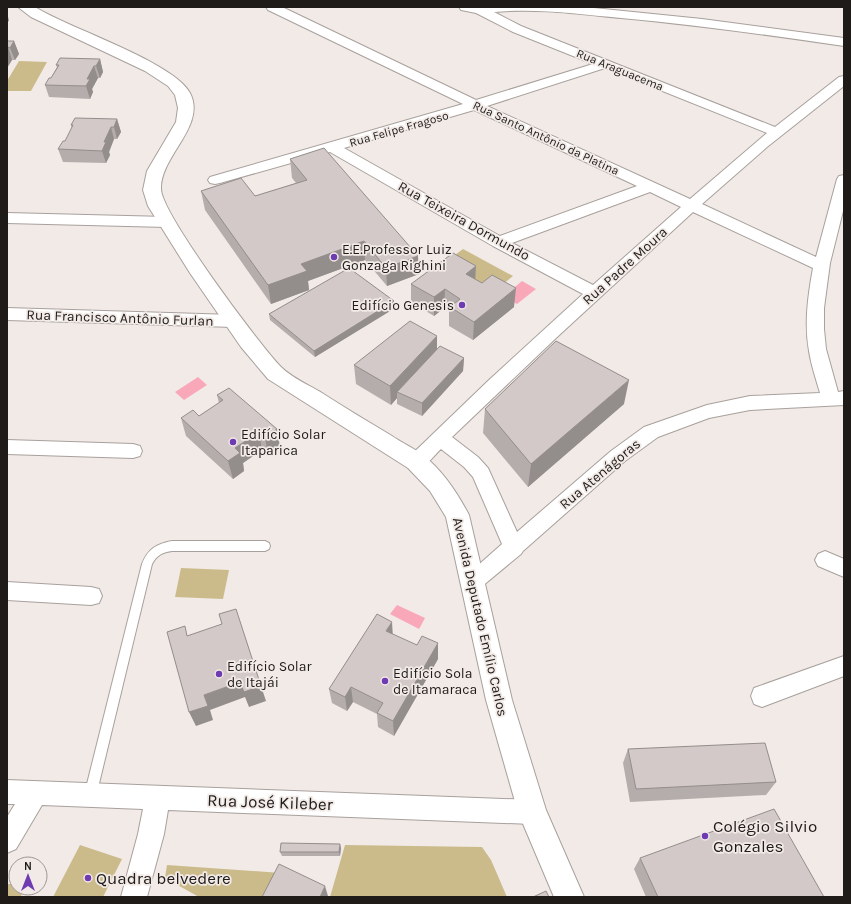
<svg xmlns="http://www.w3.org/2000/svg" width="851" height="904" font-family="Karla,sans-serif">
  <rect width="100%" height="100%" fill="#f2eae6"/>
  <path fill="#cbbb8b" d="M19,61L47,62L31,91H7V81Z
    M463,249L513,276L493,292L443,264Z
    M181,568L229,570L223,599L175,597Z
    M80,845L122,859L103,897H53Z
    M345,845L482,847L491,860L507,897H330Z
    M167,865L281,873L269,897H199L165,878Z
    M7,884H16V888H23L21,897H7Z"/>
  <path fill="#f9a8ba" d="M522,281L536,289L517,304L503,297Z
    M198,377L207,385L184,400L175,392Z
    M397,605L425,618L419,629L390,614Z"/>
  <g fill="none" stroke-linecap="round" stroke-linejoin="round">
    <g stroke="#a8a09c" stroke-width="2">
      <path id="lane" d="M172,541H265L269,543L270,546L269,549L265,551H172C163,552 157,555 152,564L96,796L95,801L90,802L85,801L84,796L142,564C148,549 156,544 172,541Z"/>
    </g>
    <g stroke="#a8a09c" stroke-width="2">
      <path id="street" d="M266,7H282L476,100L593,64L513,32L476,13L461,10L459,7H584L702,19L844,38V46C770,35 695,25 621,18C579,14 536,8 494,12L521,26L775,127L839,77L844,76V86L767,147L702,204L816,257L837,179L839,176L844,175V207L830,263L824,308V329L826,349L838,392L844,391V405L750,410L709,418L658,437L625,461L523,551L521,554L480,588L473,591L466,588L462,582L466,576L502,544L473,477L464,467L441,449C431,458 424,472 409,467L406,462L409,457L489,380L583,294L493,246L330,152L220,183L215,184L210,183L208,180L210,177L463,104L268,10ZM605,68L767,133L690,199L487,106ZM474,110L637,186L500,236L344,148ZM650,192L681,207L593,285L512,243ZM693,212L813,268C808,295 804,324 809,351C811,365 816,379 820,393L750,396L707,405L644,427L611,451L517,532L488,468L478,457L452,437L556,338Z
        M7,213L167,217L172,219L175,222L172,225L167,227L7,223Z
        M7,308L234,315L240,317L242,321L240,325L234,327L7,320Z
        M7,440L133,444L140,446L142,451L140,456L133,458L7,454Z
        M825,551L844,559V577L818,566L815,560L818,554Z
        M7,582L91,587L99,589L102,596L99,603L91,605L7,600Z
        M844,656V676L762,707L754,704L751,696L754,688Z
        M7,780L532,800L541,803L544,812L541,821L532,824L168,810L164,834L147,897H121L138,834L143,809L42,805L16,849L7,853V817L15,804H7Z"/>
    </g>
    <g stroke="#a8a09c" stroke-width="2">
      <path id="secondary" d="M18,7H35C68,28 174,62 190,93C207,126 160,156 161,189C161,213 260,346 281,367C292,378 309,385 322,393C345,408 369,422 392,436C402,443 414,448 424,456C443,471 458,494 469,515L512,700L546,810L584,897H554L518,812L486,700L446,517L430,491L408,468L268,379L241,347L190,273L148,206L143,190L147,171L176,122L178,108L175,95L168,86L145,71L31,17Z"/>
    </g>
    <use href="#lane" fill="#fff" fill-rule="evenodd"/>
    <use href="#street" fill="#fff" fill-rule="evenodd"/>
    <use href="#secondary" fill="#fff" fill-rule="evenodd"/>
  </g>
  <path fill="#b5adac" d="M7,41H14L19,54L15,60H12L7,68Z
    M100,59L103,72L100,78H98L92,89L93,92L90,99L49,97L45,85L51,78L57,67L56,65Z
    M117,119L121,132L117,139H114L109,152L110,155L106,163L63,162L58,149L65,141L72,129L71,125Z
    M290,159L419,274L387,286L365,260L308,281L309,290L271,304L205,210L201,191L255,196L296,183L292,178Z
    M475,279L514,307L473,340L449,326V311L444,308L434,316L411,302V284Z
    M395,308L315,357L270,320L269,314Z
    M437,336V349L464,358L463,371L422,416L397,404V398L391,405L356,384L354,365Z
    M217,395L280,447L268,455L262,450L243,463L244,471L233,479L186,436L181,418L199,416L219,403Z
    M624,404L528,487L483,433L485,409Z
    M392,634L438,659L394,736L378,727L377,714L353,702L347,711L332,703L329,689Z
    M628,749L776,782L766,795L630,802L623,763Z
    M341,848L340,856H282L280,852Z
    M640,858L824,897H646L634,869Z"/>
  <path fill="#938d8c" d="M7,12L9,21L7,22Z
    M14,41L19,54L15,60L10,48Z
    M8,47L12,60L7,68V49Z
    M100,59L103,72L100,78L96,66Z
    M94,66L98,78L92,89L93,92L90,99L86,86L87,79Z
    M117,119L121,132L117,139L114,127Z
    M111,127L114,139L109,152L110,155L106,163L102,151L104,142Z
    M364,241L365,260L308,281L309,290L271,304L268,285L301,264Z
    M418,256L419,274L387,286L386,268Z
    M476,266L475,284L466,274Z
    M516,288L514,307L473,340L474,322Z
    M445,289L444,308L434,316V297Z
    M394,301L395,308L315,357L314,351Z
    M437,336V355L397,392V398L391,405L390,386Z
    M464,358L463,371L422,416V403Z
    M629,380L624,404L528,487L531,464Z
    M277,429L280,447L268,455L265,437Z
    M259,432L262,450L243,463L244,471L233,479L228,461L235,448Z
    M392,622L393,638L386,631Z
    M438,643V659L394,736L393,721Z
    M240,682L261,686L266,701L249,707L245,697L210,710L213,720L196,726L189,712L204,695Z
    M351,687L353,702L347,711L345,697Z
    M340,844L341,848L340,856L339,852Z
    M325,886L328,896V897H320Z"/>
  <path fill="#d2c9c8" stroke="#938d8c" d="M7,41H14L10,48L8,47L7,49Z
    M60,58L100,59L96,66H94L87,79H90L86,86L45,85L49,78H51L59,65H56Z
    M75,118L117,119L114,127H111L104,142H106L102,151L58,149L63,141H65L73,125H71Z
    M324,148L418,256L386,268L364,241L301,264L307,271L268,285L201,191L241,178L255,196L307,180L290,159Z
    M453,253L476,266L466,274L482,283L492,275L516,288L474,322L450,307L460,299L445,289L434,297L411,284Z
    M349,268L394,301L314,351L269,314Z
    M410,321L437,336L390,386L354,365Z
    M556,341L629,380L531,464L485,409Z
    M440,346L464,358L422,403L397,392Z
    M229,388L277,429L265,437L259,432L235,448L240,453L228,461L181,418L193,410L199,416L223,400L217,395Z
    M236,609L261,686L244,692L240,682L204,695L208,706L189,712L167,632L185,626L187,636L222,624L219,614Z
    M377,614L392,622L386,631L417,645L422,636L438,643L393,721L377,713L383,703L351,687L345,697L329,689Z
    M765,743L776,782L636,789L628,749Z
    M774,809L824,897H658L640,858Z
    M281,843L340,844L339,852H280Z
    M279,864L325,886L320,897H262Z
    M546,891L549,897H533Z"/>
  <g fill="#6e3bb2" stroke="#f2eae6" stroke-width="1.5">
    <circle cx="334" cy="257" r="4"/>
    <circle cx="462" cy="305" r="4"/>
    <circle cx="233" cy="442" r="4"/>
    <circle cx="219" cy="674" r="4"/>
    <circle cx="385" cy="681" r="4"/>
    <circle cx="705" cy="836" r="4"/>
    <circle cx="88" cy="878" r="4"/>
  </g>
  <g text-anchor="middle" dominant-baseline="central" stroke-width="3.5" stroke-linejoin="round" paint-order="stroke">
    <g font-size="12" fill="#1e1b19" stroke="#f2eae6">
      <text transform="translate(620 70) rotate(22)">Rua Araguacema</text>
      <text transform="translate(399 129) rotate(-16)">Rua Felipe Fragoso</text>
      <text transform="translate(546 138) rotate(25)">Rua Santo Antônio da Platina</text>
    </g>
    <g font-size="14" fill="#1e1b19" stroke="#f2eae6">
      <text transform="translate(464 221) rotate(29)">Rua Teixeira Dormundo</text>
      <text transform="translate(625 266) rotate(-42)">Rua Padre Moura</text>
      <text transform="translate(120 318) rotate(2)">Rua Francisco Antônio Furlan</text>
      <text transform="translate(600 474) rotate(-40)">Rua Atenágoras</text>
      <text transform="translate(480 617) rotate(77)">Avenida Deputado Emílio Carlos</text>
    </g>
    <g font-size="14" fill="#1e1b19" stroke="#f2eae6" text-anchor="start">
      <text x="342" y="249">E.E.Professor Luiz<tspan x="342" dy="16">Gonzaga Righini</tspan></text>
      <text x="454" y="305" text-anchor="end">Edifício Genesis</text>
      <text x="241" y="434">Edifício Solar<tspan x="241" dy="16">Itaparica</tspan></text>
      <text x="227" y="666">Edifício Solar<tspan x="227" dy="16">de Itajái</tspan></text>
      <text x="393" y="673">Edifício Sola<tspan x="393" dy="16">de Itamaraca</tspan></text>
    </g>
    <g font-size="17" fill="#1e1b19" stroke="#f2eae6">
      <text transform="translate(270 802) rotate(2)">Rua José Kileber</text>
    </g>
    <g font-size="17" fill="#1e1b19" stroke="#f2eae6" text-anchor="start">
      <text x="713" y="826">Colégio Silvio<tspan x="713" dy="20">Gonzales</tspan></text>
      <text x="96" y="878">Quadra belvedere</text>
    </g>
  </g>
  <rect width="851" height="904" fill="none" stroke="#1e1b19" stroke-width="16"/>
  <g transform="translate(28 876)"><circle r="19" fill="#f2eae6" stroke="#9d9794"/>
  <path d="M0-3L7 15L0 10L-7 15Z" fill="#6e3bb2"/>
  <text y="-6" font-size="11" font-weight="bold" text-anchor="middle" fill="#1e1b19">N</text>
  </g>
</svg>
